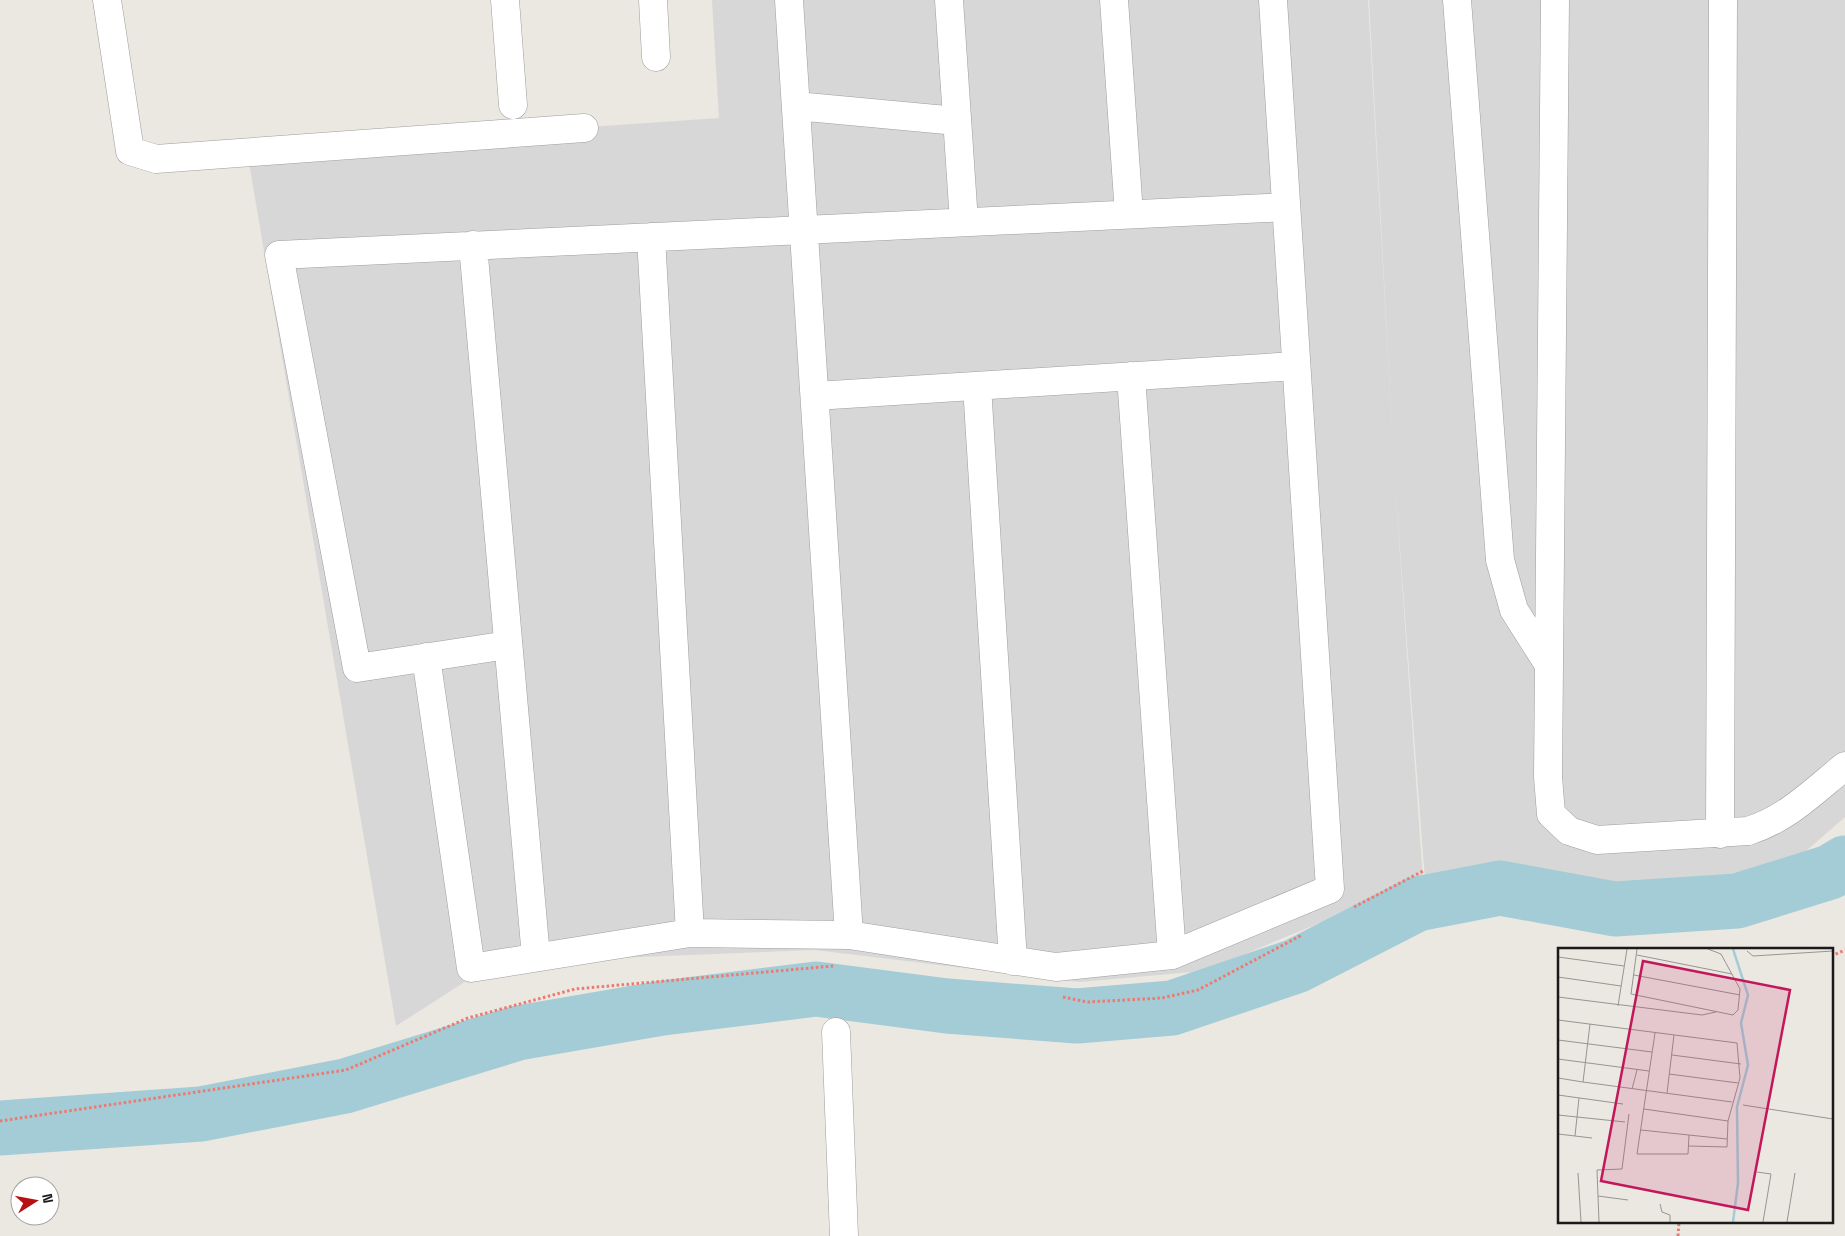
<svg xmlns="http://www.w3.org/2000/svg" width="1845" height="1236" font-family="'Space Grotesk',sans-serif">
  <rect width="100%" height="100%" fill="#ebe7e1"/>
  <path fill="#d8d7d7" d="M712,0H1368L1394,465L1369,0H1845V817L1742,907L1425,880L1395,484L1423,880L1204,971L1079,982L815,950L590,959L474,976L396,1026L247,151L719,118Z"/>
  <g fill="none" stroke-linecap="round" stroke-linejoin="round">
    <path stroke="#a4ccd6" stroke-width="55" d="M0,1128L201,1114L345,1086L518,1033L663,1008L816,989L947,1006L1077,1016L1172,1008L1296,966L1417,904L1500,888L1615,909L1737,901L1830,872L1845,863"/>
    <g stroke="#9e9e9e" stroke-width="29">
      <path id="street" d="M107,0L130,151L156,159L584,128
        M505,0L513,105
        M653,0L656,57
        M789,0L849,935
        M949,0L964,222
        M1114,0L1129,214
        M1457,0L1500,560L1514,610L1549,665
        M1555,0L1548,777L1551,814L1569,831L1597,840L1748,831C1787,819 1814,791 1845,766
        M796,106L957,121
        M651,237L690,933
        M473,245L536,957
        M1131,376L1172,955
        M977,386L1013,961
        M815,396L1296,366
        M508,645L357,668L279,255L1286,207
        M426,657L471,968L690,933L849,935L1056,967L1172,955L1330,889L1273,0
        M1720,834L1723,0
        M836,1032L844,1236"/>
    </g>
    <path stroke="#ee796f" stroke-width="3" stroke-dasharray="2.5 2.5" stroke-linecap="butt" d="M1354,907L1423,871
      M1831,956L1845,950
      M1063,997L1088,1002L1162,998L1198,990L1302,935
      M0,1121L346,1070L468,1018L575,989L833,966
      M1678,1236L1679,1222"/>
    <use href="#street" stroke="#fff" stroke-width="28"/>
  </g>
  <g transform="translate(1558 948)">
    <rect width="275" height="275" fill="#ebe7e1"/>
    <path fill="none" stroke="#a4ccd6" stroke-width="2.5" d="M175,274L180,235L179,159L190,117L183,75L190,47L175,1"/>
    <path fill="none" stroke="#979591" stroke-width="1" d="M79,1L73,46L175,67L180,62L182,41L163,6L150,1M189,3L195,8L275,3M79,7L174,26M0,9L66,18M76,27L182,47M0,29L63,38M0,49L144,67L158,64M60,58L69,1M0,72L179,95L182,130L170,173L169,199L131,198M32,76L25,134L174,154M97,85L79,206H130L131,187M0,92L94,104M114,107L183,116M0,111L91,123M111,126L180,135M0,130L25,134M74,141L79,122M109,145L116,87M0,147L65,156M185,157L275,171M86,161L170,173M0,167L67,174M83,182L169,191M0,186L34,190M17,188L21,150M199,224L213,226L205,274M20,225L23,274M40,248L70,252M102,256L104,264L112,267V274M41,274L39,222L64,221L71,166M229,274L237,225"/>
    <path fill="#c2185b" fill-opacity="0.15" stroke="#c2185b" stroke-width="2.5" d="M85,13L232,42L190,262L43,233Z"/>
    <rect width="275" height="275" fill="none" stroke="#1a1a1a" stroke-width="2.5"/>
  </g>
  <g transform="translate(35 1201) rotate(79)"><circle r="24" fill="#ffffff" stroke="#a3a3a3"/>
  <path d="M0-4L9 19L0 12L-9 19Z" fill="#b60f14"/>
  <text y="-8" font-size="14" font-weight="bold" text-anchor="middle" fill="#1a1a1a">N</text>
  </g>
</svg>
